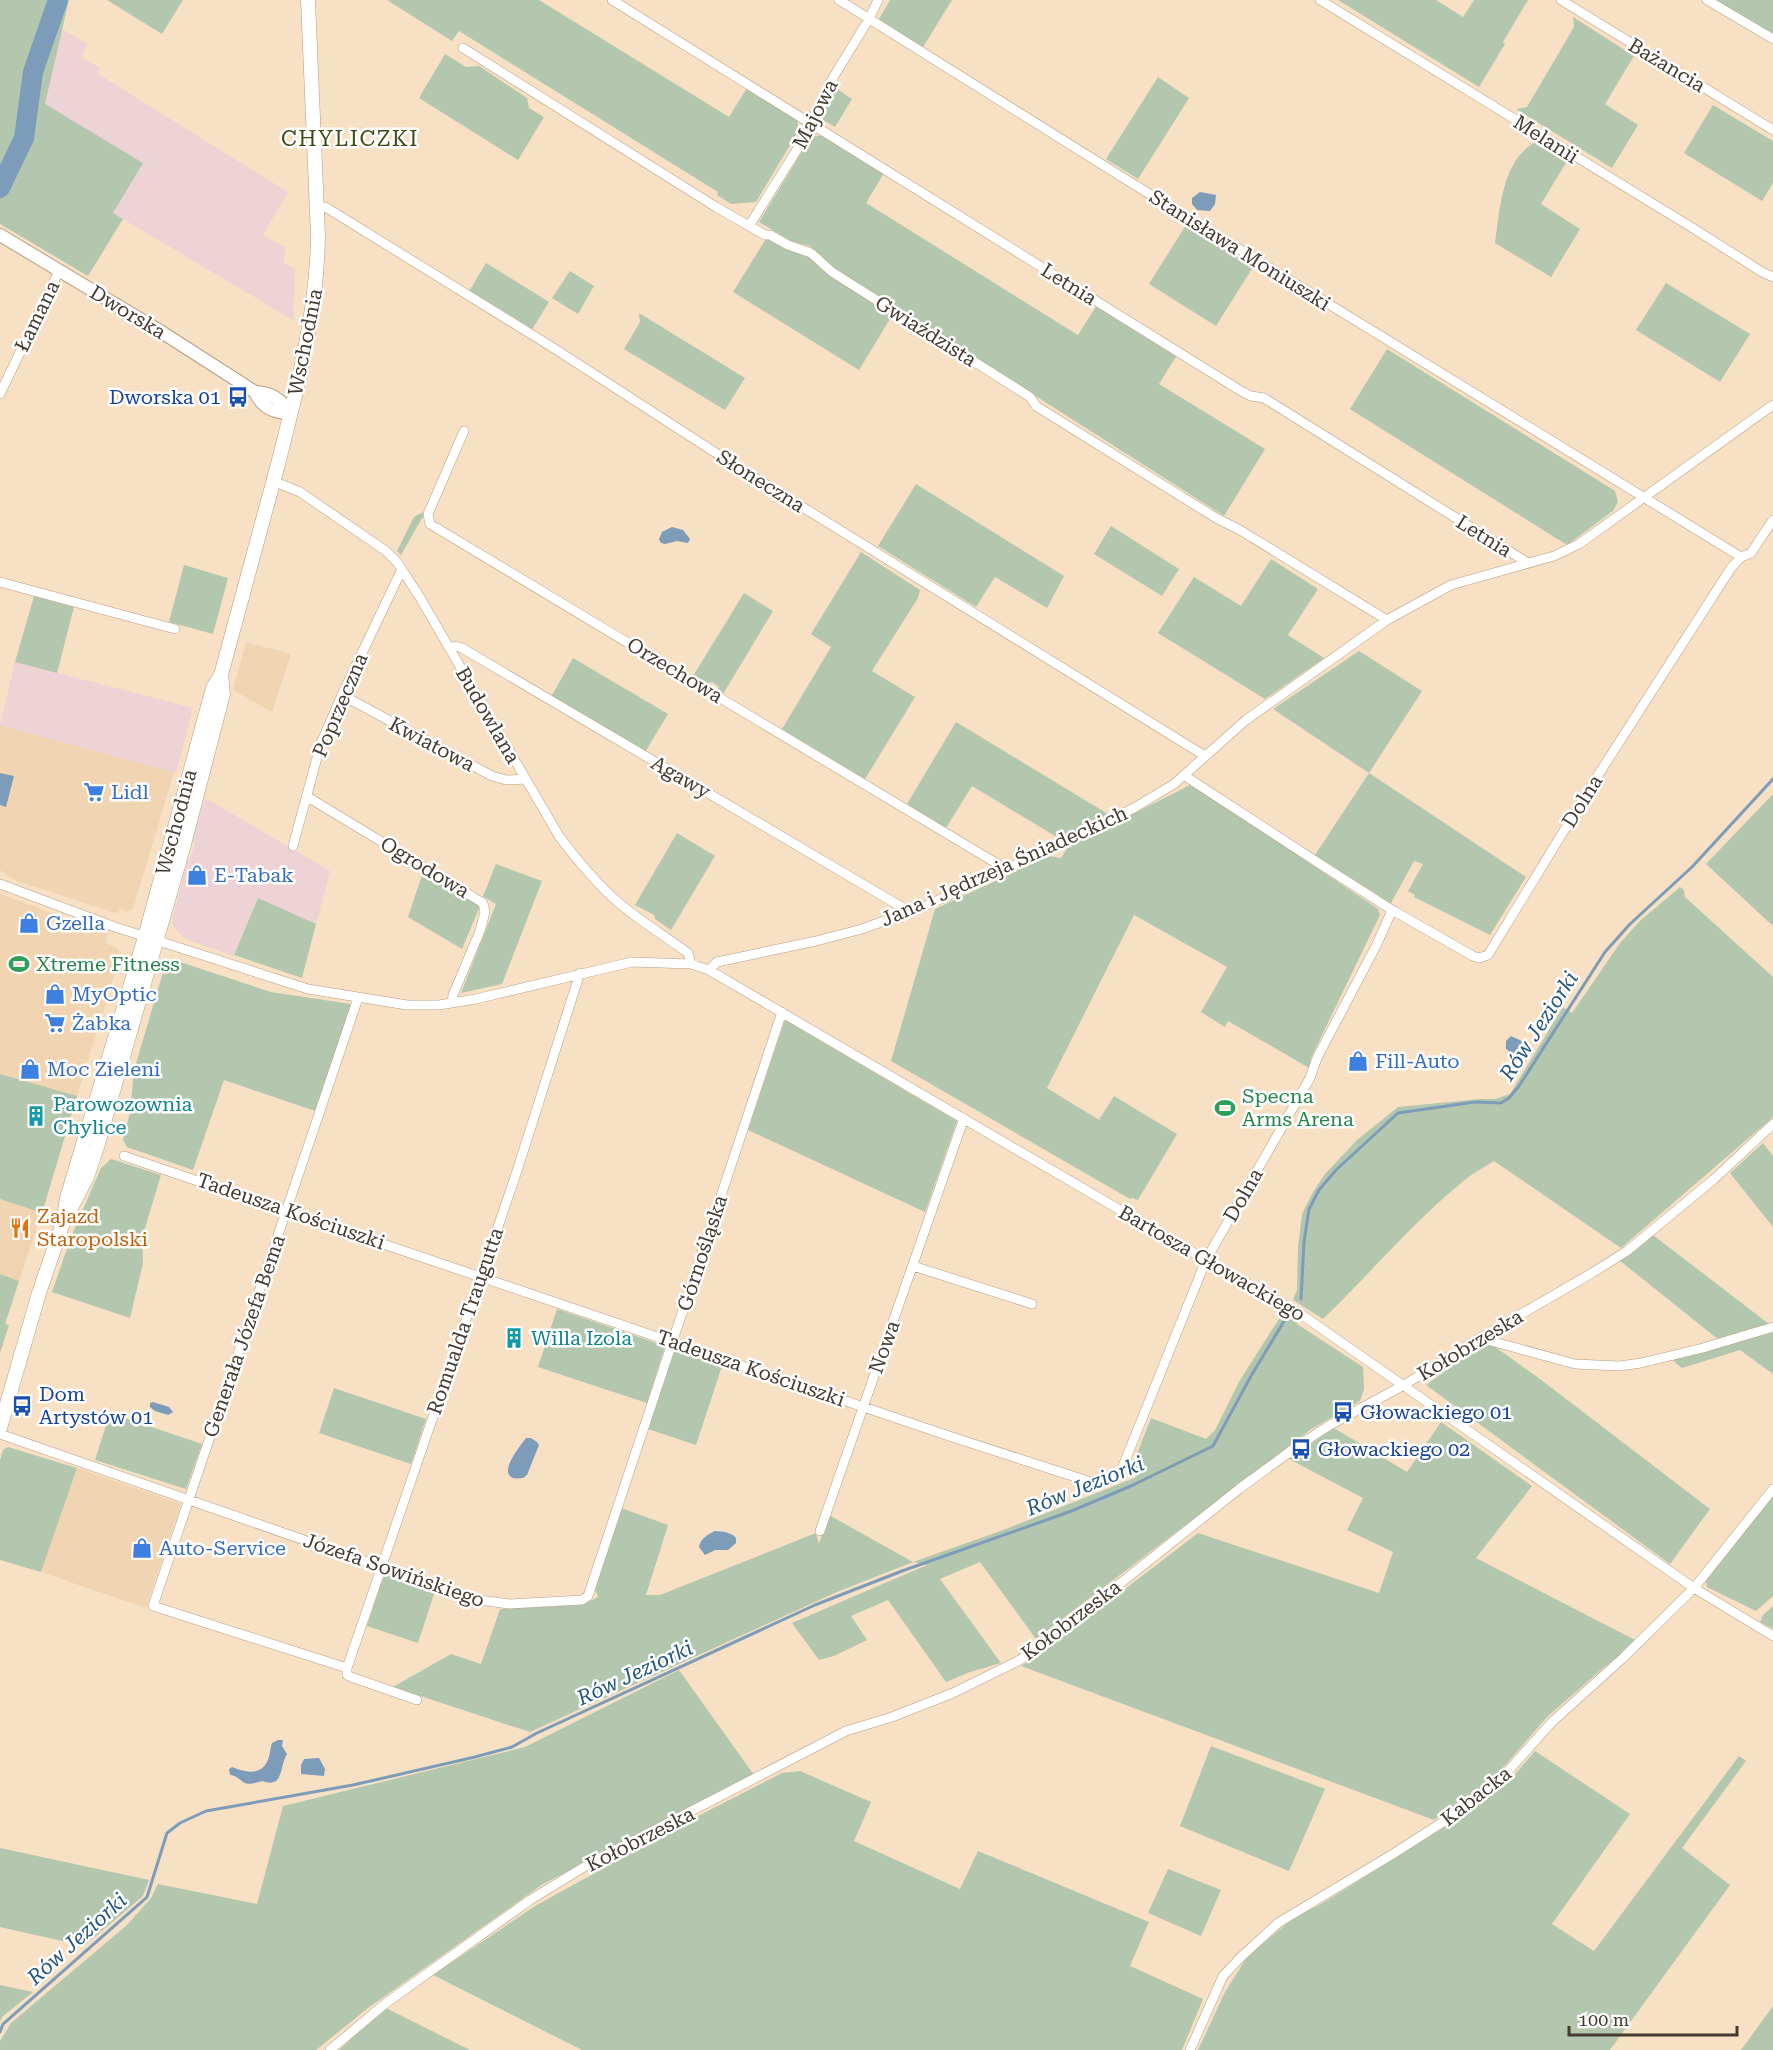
<svg xmlns="http://www.w3.org/2000/svg" width="1773" height="2050" font-family="'Roboto Serif',serif">
  <rect width="100%" height="100%" fill="#f7e0c3"/>
  <path fill="#f1d4b2" d="M246,642L291,654L272,712L233,690Z
    M0,725L174,772L133,909L128,912L120,909L118,912L115,913L14,880L0,870Z
    M0,894L108,934L105,943L116,947L121,953L77,1096L0,1074Z
    M0,1199L42,1213L19,1281L0,1274Z
    M77,1468L181,1504L146,1608L41,1572Z"/>
  <path fill="#edd2d6" d="M62,29L87,44L82,58L100,68L98,74L288,192L263,235L286,248L283,263L295,269L293,320L113,213L45,104Z
    M15,662L193,708L176,773L0,725Z
    M205,798L330,871L316,924L258,898L233,956L186,939L177,931L172,924L176,904L188,860L190,859L193,851L195,843L192,840Z"/>
  <path fill="#b3c7af" d="M0,0H69L45,104L143,163L113,213L123,219L88,276L0,224Z
    M107,0H183L162,34Z
    M387,0H539L729,117L747,88L797,119L799,130L756,202L731,204L717,195L718,192L459,31L452,41Z
    M890,0H952L923,47L879,19Z
    M1338,0H1436L1463,17L1474,0H1528L1503,42L1505,44L1479,87Z
    M1715,0H1773V35Z
    M1573,17L1634,56L1605,104L1638,125L1612,168L1516,109L1527,107L1574,27Z
    M445,54L466,67L479,66L527,98L529,108L544,117L518,160L419,98Z
    M1158,77L1189,98L1138,179L1106,159Z
    M837,89L852,99L835,127L823,120L822,112Z
    M1713,105L1773,141V183L1762,201L1684,153Z
    M823,135L884,173L866,203L1078,335L1097,305L1177,355L1159,384L1265,449L1224,516L825,262L810,246L792,242L759,222L811,137Z
    M1536,142L1567,161L1541,204L1580,229L1551,277L1495,243C1500,209 1502,159 1536,142Z
    M1186,225L1253,267L1216,326L1149,284Z
    M767,237L789,250L806,254L823,271L893,314L859,370L733,292Z
    M486,263L549,302L531,331L468,293Z
    M570,271L594,286L578,314L552,298Z
    M1666,283L1750,334L1720,382L1636,330Z
    M639,313L745,378L725,410L624,349L640,322Z
    M1387,349L1615,491L1618,502L1613,511L1567,545L1350,409Z
    M916,484L1064,576L1047,608L995,577L976,607L878,546Z
    M421,513H425L401,555L397,551L414,517Z
    M1111,526L1179,569L1162,596L1094,554Z
    M861,552L920,590L918,598L872,671L915,697L865,779L782,729L831,647L811,634Z
    M1271,559L1318,589L1288,635L1324,658L1265,699L1158,633L1194,577L1241,606Z
    M184,565L228,578L213,634L169,622Z
    M744,593L773,611L723,694L717,691L719,687L712,682L706,684L693,676Z
    M34,596L74,607L57,673L15,662Z
    M1359,651L1422,691L1369,773L1526,877L1490,935L1414,897L1415,895L1408,891L1423,864L1414,861L1391,903L1315,855L1369,773L1273,709Z
    M573,658L668,714L645,752L551,697Z
    M956,722L1108,814L1060,839L972,786L946,828L907,804Z
    M1192,784L1378,909L1380,915L1311,1058L1309,1068L1228,1021L1225,1027L1201,1012L1227,967L1134,915L1047,1088L1099,1120L1114,1096L1177,1134L1138,1200L1132,1198L1130,1199L891,1061L935,909L1049,856L1061,858L1068,847Z
    M1773,794V926L1706,864Z
    M677,833L715,856L671,930L655,919L654,915L635,905Z
    M496,864L542,881L502,984L461,993L496,904L483,896Z
    M423,872L480,906L462,949L408,917Z
    M1680,887L1684,890L1685,897L1773,977V1117L1621,1248L1494,1161C1483,1168 1470,1175 1460,1184C1410,1225 1369,1275 1323,1319L1293,1300L1297,1290L1298,1247L1302,1214L1313,1192L1325,1174L1357,1140L1398,1107L1480,1099H1495L1510,1094L1563,1007L1572,1013L1620,943L1641,920Z
    M258,898L316,924L302,978L234,955Z
    M177,961L271,992L351,1004L315,1111L224,1080L193,1170L127,1147L123,1140L130,1113L134,1070L164,969Z
    M785,1020L957,1121L925,1212L748,1130Z
    M0,1074L77,1096L42,1213L0,1199Z
    M1763,1143L1773,1156V1227L1730,1173Z
    M111,1159L161,1175L142,1238L143,1263L130,1318L52,1292L71,1237L101,1168Z
    M1653,1235L1769,1324L1719,1340L1619,1260Z
    M0,1274L19,1281L5,1324L9,1325L0,1353Z
    M557,1309L665,1346L647,1403L538,1367Z
    M1284,1311L1298,1319L1297,1324L1363,1367L1364,1389L1360,1401L1310,1430L1036,1639L980,1562L940,1579L1001,1663L970,1672L946,1682L888,1600L851,1616L867,1640L834,1656L819,1660L792,1623L927,1565L913,1562L837,1592L530,1732L393,1687L451,1654L481,1664L500,1609L582,1605L598,1597L594,1587L621,1508L668,1525L646,1595H660L816,1533L819,1544L829,1515L913,1562L1006,1529L1137,1477L1131,1469L1151,1418L1206,1439L1215,1430L1240,1380Z
    M1773,1331V1374L1740,1350L1682,1368L1671,1359Z
    M1483,1343L1494,1346L1540,1379L1710,1509L1670,1564L1426,1385Z
    M675,1350L722,1366L696,1445L648,1429Z
    M334,1388L426,1419L411,1464L319,1433Z
    M110,1413L202,1444L186,1489L95,1460Z
    M1441,1422L1532,1486L1476,1558L1637,1641L1602,1669L1547,1717L1495,1777L1470,1797L1434,1820L1021,1666L1052,1645L1198,1533L1379,1593L1393,1552L1347,1530L1363,1498L1289,1459L1334,1428L1407,1472Z
    M8,1447L77,1468L41,1572L0,1560V1460L3,1450Z
    M1773,1496V1596L1756,1611L1707,1587L1706,1581Z
    M387,1575L435,1591L418,1643L367,1626L383,1578Z
    M1773,1606V1629L1760,1622L1763,1615Z
    M679,1670L754,1775L543,1884L368,2008L316,2050H0V2041L11,2023L127,1925L151,1898L158,1884L257,1904L283,1806L525,1747Z
    M1211,1746L1325,1789L1289,1871L1180,1826Z
    M1535,1751L1630,1814L1552,1924L1594,1951L1739,1756L1746,1761L1682,1848L1730,1885L1610,2050H1198L1225,1992L1247,1957L1291,1920L1323,1903L1469,1812L1511,1779Z
    M800,1771L871,1802L854,1841L960,1889L978,1851L1149,1922L1130,1966L1203,1999L1182,2050H582L433,1975L535,1906L696,1817L782,1773Z
    M0,1848L149,1880L143,1896L84,1946L0,1927Z
    M1168,1869L1221,1890L1201,1936L1148,1913Z
    M0,1985L33,1992L2,2017L0,2022Z
    M1773,2006V2050H1741Z
    M386,2008L470,2050H339Z"/>
  <path fill="#7c9cba" d="M1200,192L1216,195L1215,204L1210,211L1197,210L1192,204V198Z
    M672,527L683,530L690,539L688,543L677,541L665,544L661,543L659,539L662,532Z
    M0,773L14,776L6,807L0,805Z
    M1511,1036L1530,1045L1531,1051L1527,1059H1521L1506,1049V1041Z
    M153,1402L169,1407L173,1412L168,1415L155,1411L150,1407V1403Z
    M526,1438H531L537,1442L539,1445L527,1475L523,1478C520,1478 516,1479 513,1478C498,1472 521,1445 526,1438Z
    M715,1531L725,1532L733,1535L736,1538V1543L728,1550H715L705,1555L699,1547C700,1539 708,1534 715,1531Z
    M278,1740H283L282,1746L287,1754C279,1767 284,1789 262,1781C238,1789 245,1777 230,1775L229,1769L232,1767C244,1772 260,1776 267,1762C270,1757 270,1749 272,1743Z
    M319,1758L325,1769L324,1776L301,1774V1765L304,1759Z"/>
  <g fill="none" stroke-linecap="round" stroke-linejoin="round">
    <path stroke="#7c9cba" stroke-width="3" d="M1301,1299L1304,1242L1309,1209L1319,1190L1336,1170L1398,1113L1475,1102L1501,1103L1509,1098L1519,1086L1605,952L1630,924L1692,867L1773,779
      M0,2032L3,2024L147,1897L167,1833L180,1823L206,1811L353,1785L475,1757L512,1747L537,1733L815,1605L902,1571L1069,1512L1131,1486L1213,1446L1251,1376L1286,1318"/>
    <path stroke="#7c9cba" stroke-width="20" d="M0,188L24,138L33,72L58,0"/>
    <g stroke="#b49e83" stroke-width="10">
      <path id="minor" d="M612,0L1241,391L1251,396L1264,398L1528,563
        M839,0L1130,182L1741,557
        M1320,0L1696,230L1762,272L1773,277
        M1561,0L1773,130
        M1707,0L1773,39
        M463,48L716,207L765,235H770L788,245L811,253L832,272L1030,397L1036,406L1216,518L1240,530L1387,620
        M318,206L327,208L552,347L733,464L1205,756
        M749,226L798,148L834,76L869,19L878,0
        M0,394L59,271
        M464,431L428,514L430,524C622,639 813,755 1006,869
        M273,481L300,492L386,551L397,562L419,596L559,836C577,860 597,884 619,903C640,921 665,936 688,953L691,964
        M0,582L175,629
        M450,648L456,646L462,648L910,912
        M342,695L492,776L506,780L525,779
        M1185,776L1320,864L1392,910L1473,956L1479,958L1488,955L1593,783L1731,568L1741,557L1751,553L1773,520
        M306,796L483,903L485,912L480,931L453,995L452,1003
        M293,846L321,743L342,695L402,569
        M0,884L115,927L308,989L407,1005H439L476,999L632,962L691,964L709,970L1168,1238L1302,1315L1694,1588L1773,1636
        M709,970L717,962L816,941L862,929L925,906L1055,847L1134,808L1174,784L1246,720L1387,620L1451,585L1554,556L1579,544L1773,405
        M358,998L153,1606L347,1668V1675L351,1677L417,1700
        M124,1156L949,1436L1094,1483C1106,1482 1114,1481 1121,1471L1206,1260L1310,1078L1317,1058L1377,944L1392,910
        M913,1266L1032,1304
        M1480,1338L1575,1364L1619,1366L1641,1363L1703,1348L1773,1327
        M0,1434L473,1599L509,1604L582,1600L588,1596L782,1012
        M820,1531L964,1118
        M347,1668L516,1174L580,973
        M330,2050L386,2003L530,1900L589,1864L846,1731L892,1717L953,1693L1018,1661L1059,1632L1239,1489L1299,1445L1330,1425L1404,1385L1480,1338L1592,1273L1627,1251L1713,1180L1773,1124
        M1190,2050L1223,1976L1241,1957L1278,1923L1393,1854L1474,1802L1499,1781L1552,1722L1623,1658L1694,1588L1773,1489"/>
    </g>
    <g stroke="#b49e83" stroke-width="14">
      <path id="tertiary" d="M0,235L160,331L255,392C262,408 274,413 291,413
        M255,392C271,392 281,400 291,413"/>
    </g>
    <g stroke="#b49e83" stroke-width="15">
      <path id="secondary" d="M63,1223L67,1198L145,937L213,688L221,675C240,605 259,534 278,464C297,389 317,314 318,236L308,0
        M0,1428L39,1293L63,1223L87,1177L97,1147L183,848L223,694L221,675"/>
    </g>
    <use href="#minor" stroke="#fff" stroke-width="9"/>
    <use href="#tertiary" stroke="#fff" stroke-width="12"/>
    <use href="#secondary" stroke="#fff" stroke-width="14"/>
  </g>
  <defs>
    <g id="bus-bare" transform="scale(1.62)"><path d="M-5-6H5V4H4V6H2V4H-2V6H-4V4H-5ZM-3.5-4V0h7V-4ZM-3.5 1.2v1.5H-2V1.2ZM2 1.2v1.5H3.5V1.2Z" fill="#1a4fb4" stroke="#fff" stroke-width="2.5" paint-order="stroke"/></g>
    <g id="supermarket-bare" transform="scale(1.62)"><path d="M-6-5.5h2.5l.6 2H6L4.5 2H-2.5L-4.4-4H-6ZM-1.5 3.2a1.3 1.3 0 1 0 .1 0ZM3 3.2a1.3 1.3 0 1 0 .1 0Z" fill="#3f7fe0" stroke="#fff" stroke-width="2.5" paint-order="stroke"/></g>
    <g id="shop-bare" transform="scale(1.62)"><path d="M-5-2.5h2.3a2.7 3.5 0 0 1 5.4 0H5L5.5 6h-11ZM-1.5-2.5h3a1.5 2.3 0 0 0-3 0Z" fill="#3f7fe0" stroke="#fff" stroke-width="2.5" paint-order="stroke"/></g>
    <g id="stadium-bare" transform="scale(1.62)"><path d="M0-5a6.5 5 0 1 0 0 10a6.5 5 0 1 0 0-10ZM-3.5-1.8h7v3.6h-7Z" fill="#2e9e5b" stroke="#fff" stroke-width="2.5" paint-order="stroke"/></g>
    <g id="building-bare" transform="scale(1.62)"><path d="M-4-6H4V6H1V3H-1V6H-4ZM-2.5-4.3h1.7v1.8h-1.7ZM.8-4.3h1.7v1.8H.8ZM-2.5-1h1.7V.8h-1.7ZM.8-1h1.7V.8H.8Z" fill="#0f9aa8" stroke="#fff" stroke-width="2.5" paint-order="stroke"/></g>
    <g id="restaurant-bare" transform="scale(1.62)"><path d="M-5-6h1v4h1v-4h1v4h1v-4h1v5L-1.5 .5V6h-2V.5L-5-1ZM5-6V6H3V1.5H1.5Q1.5-4 5-6Z" fill="#e8710a" stroke="#fff" stroke-width="2.5" paint-order="stroke"/></g>
  </defs>
  <g fill-rule="evenodd">
    <use href="#bus-bare" x="238" y="397"/>
    <use href="#supermarket-bare" x="94" y="792"/>
    <use href="#shop-bare" x="197" y="875"/>
    <use href="#shop-bare" x="29" y="923"/>
    <use href="#stadium-bare" x="19" y="964"/>
    <use href="#shop-bare" x="55" y="994"/>
    <use href="#supermarket-bare" x="55" y="1023"/>
    <use href="#shop-bare" x="1358" y="1061"/>
    <use href="#shop-bare" x="30" y="1069"/>
    <use href="#stadium-bare" x="1225" y="1108"/>
    <use href="#building-bare" x="36" y="1116"/>
    <use href="#restaurant-bare" x="20" y="1228"/>
    <use href="#building-bare" x="514" y="1338"/>
    <use href="#bus-bare" x="22" y="1406"/>
    <use href="#bus-bare" x="1343" y="1412"/>
    <use href="#bus-bare" x="1301" y="1449"/>
    <use href="#shop-bare" x="142" y="1548"/>
  </g>
  <g text-anchor="middle" dominant-baseline="central" stroke-width="5" stroke-linejoin="round" paint-order="stroke">
    <g font-size="20" fill="#443a2f" stroke="#fff">
      <text transform="translate(1667 65) rotate(31)">Bażancia</text>
      <text transform="translate(815 114) rotate(-63)">Majowa</text>
      <text transform="translate(1546 139) rotate(32)">Melanii</text>
      <text transform="translate(1240 250) rotate(32)">Stanisława Moniuszki</text>
      <text transform="translate(1069 284) rotate(32)">Letnia</text>
      <text transform="translate(128 312) rotate(31)">Dworska</text>
      <text transform="translate(37 316) rotate(-64)">Łamana</text>
      <text transform="translate(926 331) rotate(32)">Gwiaździsta</text>
      <text transform="translate(305 342) rotate(-79)">Wschodnia</text>
      <text transform="translate(761 481) rotate(32)">Słoneczna</text>
      <text transform="translate(1484 536) rotate(32)">Letnia</text>
      <text transform="translate(675 670) rotate(31)">Orzechowa</text>
      <text transform="translate(340 705) rotate(-67)">Poprzeczna</text>
      <text transform="translate(488 715) rotate(60)">Budowlana</text>
      <text transform="translate(432 744) rotate(28)">Kwiatowa</text>
      <text transform="translate(681 777) rotate(30)">Agawy</text>
      <text transform="translate(1582 801) rotate(-58)">Dolna</text>
      <text transform="translate(176 822) rotate(-75)">Wschodnia</text>
      <text transform="translate(1004 866) rotate(-24)">Jana i Jędrzeja Śniadeckich</text>
      <text transform="translate(425 867) rotate(31)">Ogrodowa</text>
      <text transform="translate(1243 1195) rotate(-60)">Dolna</text>
      <text transform="translate(291 1211) rotate(19)">Tadeusza Kościuszki</text>
      <text transform="translate(702 1253) rotate(-72)">Górnośląska</text>
      <text transform="translate(1212 1263) rotate(30)">Bartosza Głowackiego</text>
      <text transform="translate(465 1321) rotate(-71)">Romualda Traugutta</text>
      <text transform="translate(244 1336) rotate(-71)">Generała Józefa Bema</text>
      <text transform="translate(1470 1345) rotate(-31)">Kołobrzeska</text>
      <text transform="translate(884 1347) rotate(-70)">Nowa</text>
      <text transform="translate(751 1368) rotate(19)">Tadeusza Kościuszki</text>
      <text transform="translate(394 1570) rotate(19)">Józefa Sowińskiego</text>
      <text transform="translate(1071 1620) rotate(-37)">Kołobrzeska</text>
      <text transform="translate(1476 1796) rotate(-38)">Kabacka</text>
      <text transform="translate(640 1839) rotate(-27)">Kołobrzeska</text>
    </g>
    <g font-size="20" fill="#164399" stroke="#fff" text-anchor="start">
      <text x="221" y="397" text-anchor="end">Dworska 01</text>
      <text x="39" y="1394">Dom<tspan x="39" dy="23">Artystów 01</tspan></text>
      <text x="1360" y="1412">Głowackiego 01</text>
      <text x="1318" y="1449">Głowackiego 02</text>
    </g>
    <g font-size="20" fill="#366cbe" stroke="#fff" text-anchor="start">
      <text x="111" y="792">Lidl</text>
      <text x="214" y="875">E-Tabak</text>
      <text x="46" y="923">Gzella</text>
      <text x="72" y="994">MyOptic</text>
      <text x="72" y="1023">Żabka</text>
      <text x="1375" y="1061">Fill-Auto</text>
      <text x="47" y="1069">Moc Zieleni</text>
      <text x="159" y="1548">Auto-Service</text>
    </g>
    <g font-size="20" fill="#27864d" stroke="#fff" text-anchor="start">
      <text x="36" y="964">Xtreme Fitness</text>
      <text x="1242" y="1096">Specna<tspan x="1242" dy="23">Arms Arena</tspan></text>
    </g>
    <g font-size="20" fill="#0d838f" stroke="#fff" text-anchor="start">
      <text x="53" y="1104">Parowozownia<tspan x="53" dy="23">Chylice</tspan></text>
      <text x="531" y="1338">Willa Izola</text>
    </g>
    <g font-size="20" fill="#c56008" stroke="#fff" text-anchor="start">
      <text x="37" y="1216">Zajazd<tspan x="37" dy="23">Staropolski</tspan></text>
    </g>
    <g font-size="21" font-style="italic" fill="#255680" stroke="#fff">
      <text transform="translate(1539 1026) rotate(-57)">Rów Jeziorki</text>
      <text transform="translate(1085 1486) rotate(-22)">Rów Jeziorki</text>
      <text transform="translate(635 1673) rotate(-25)">Rów Jeziorki</text>
      <text transform="translate(77 1939) rotate(-42)">Rów Jeziorki</text>
    </g>
    <g font-size="22" letter-spacing="1.5" fill="#3f4c13" stroke="#fff">
      <text x="350" y="138">CHYLICZKI</text>
    </g>
  </g>
  <path d="M1569 2026v9h168v-9" fill="none" stroke="#443a2f" stroke-width="3"/>
  <text x="1578" y="2026" font-size="18" fill="#443a2f" stroke="#ffffff" stroke-width="4.5" paint-order="stroke">100 m</text>
</svg>
